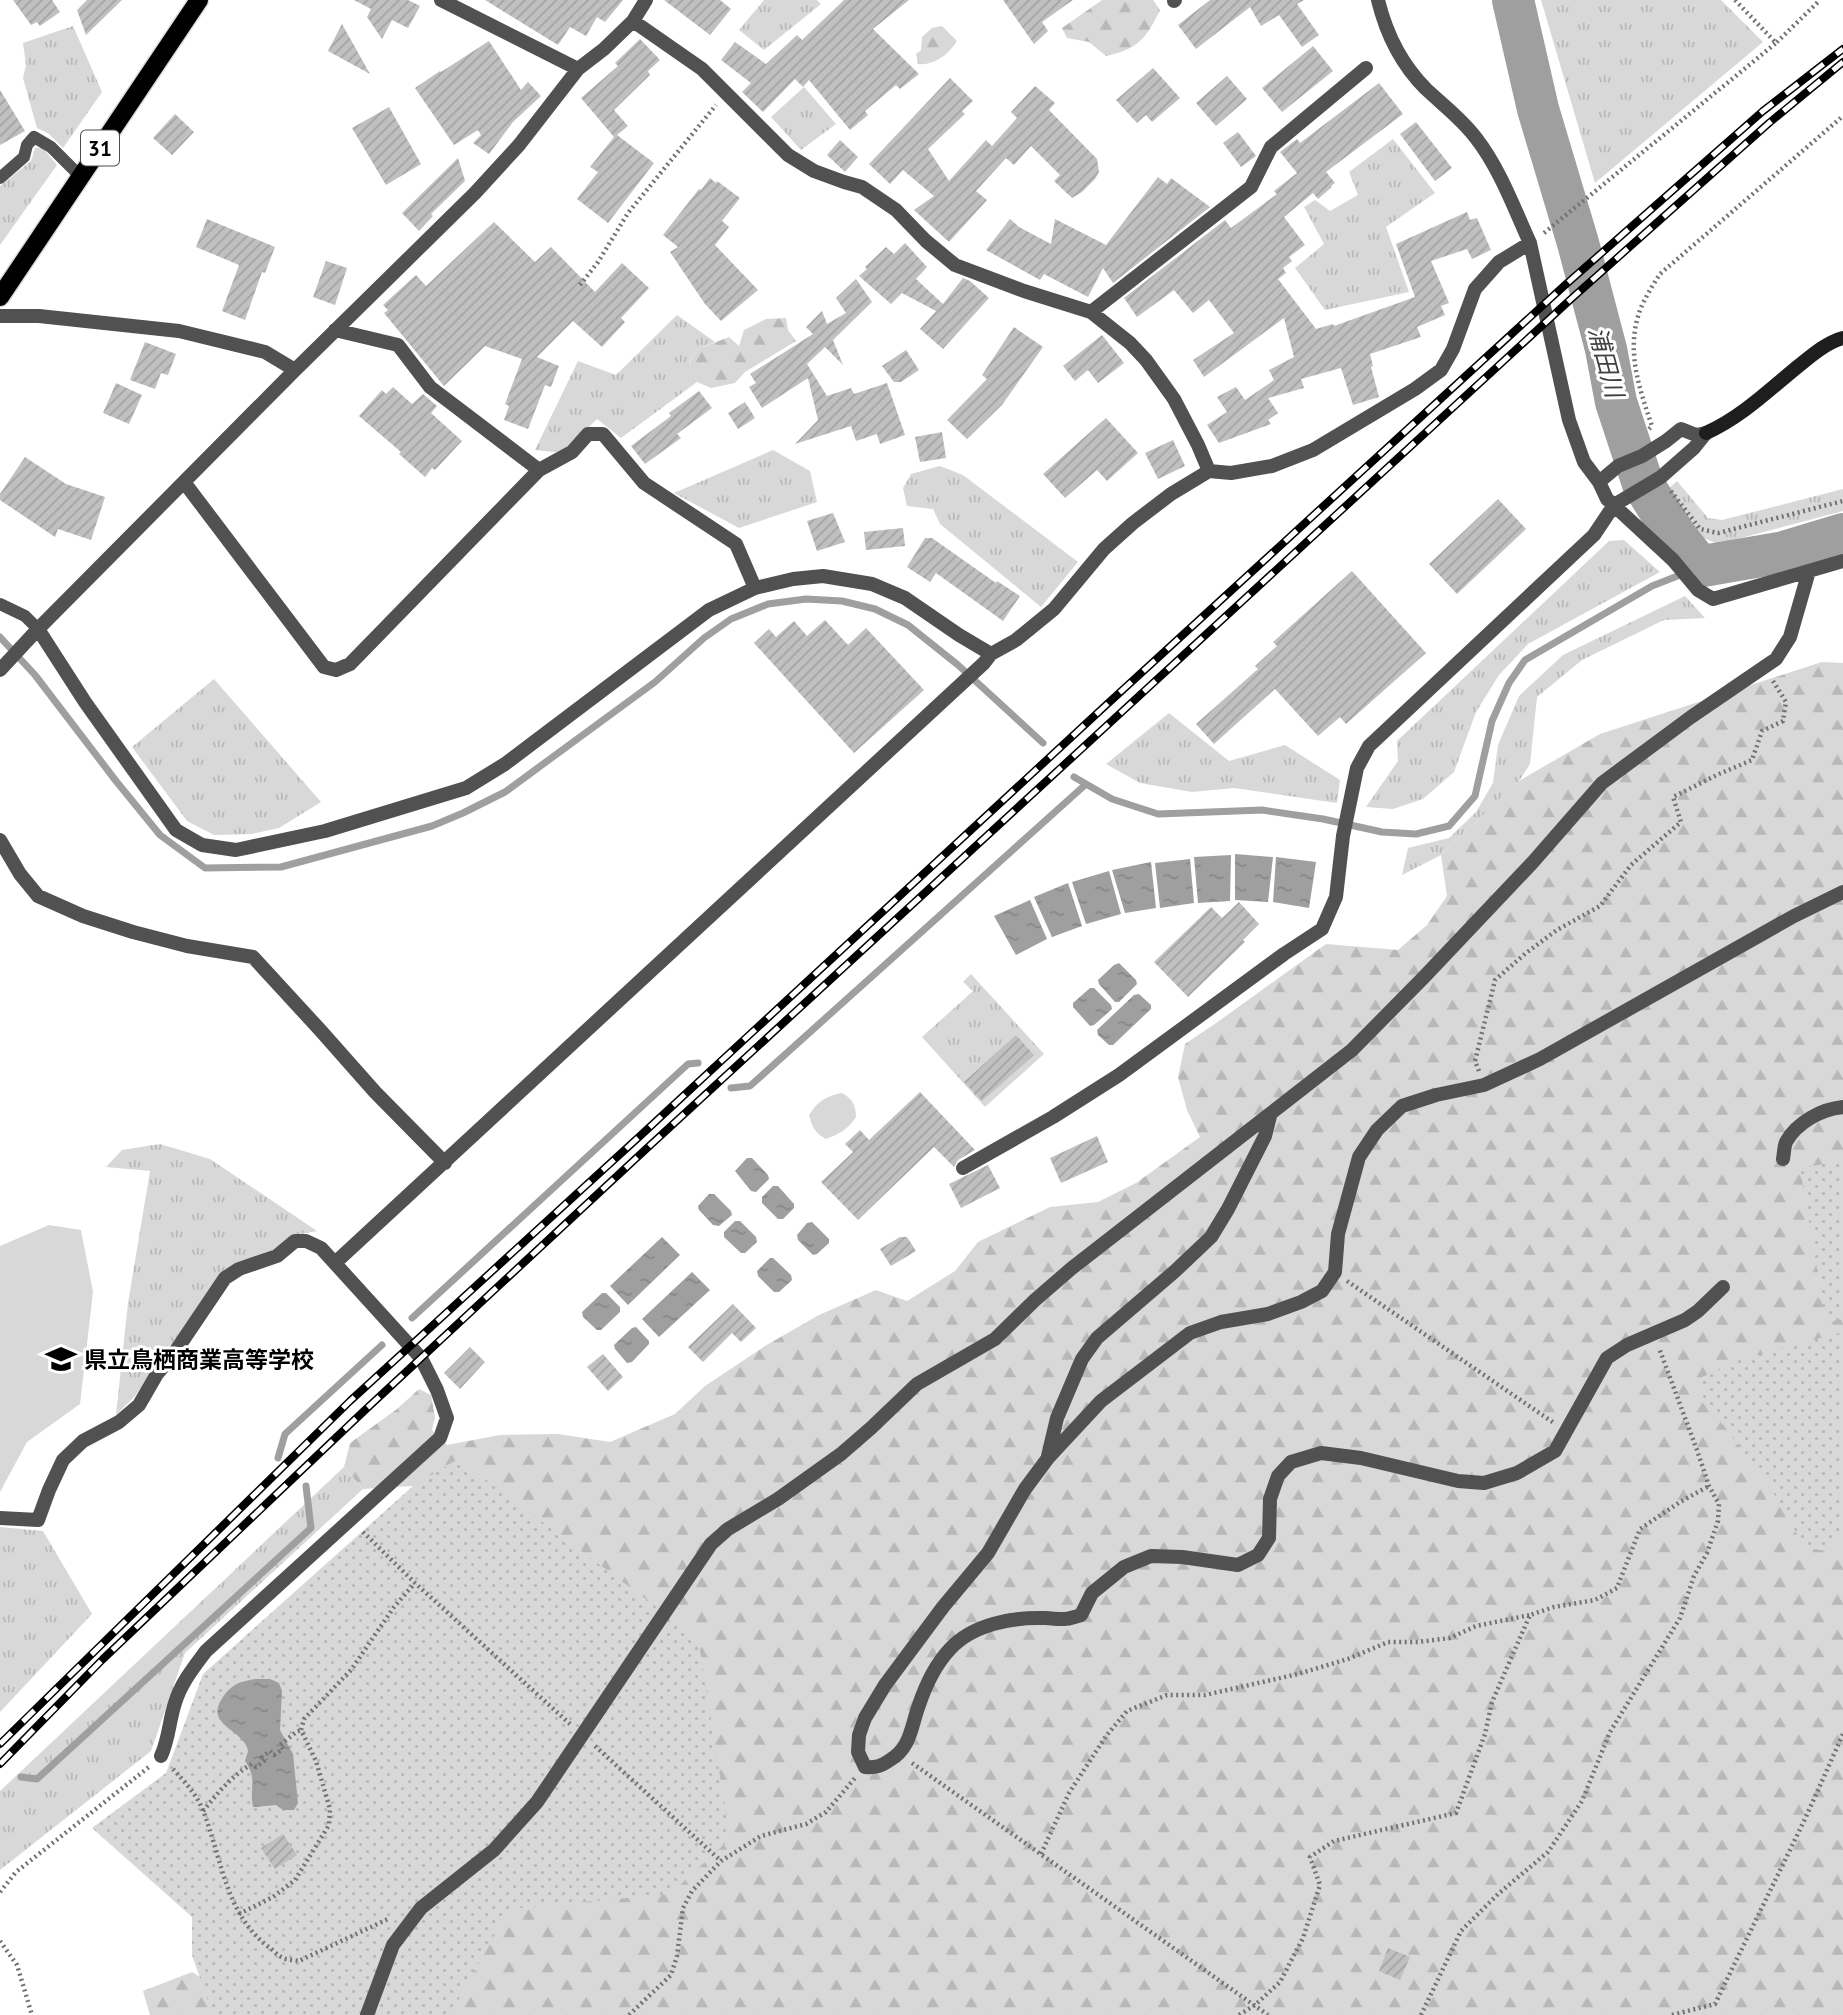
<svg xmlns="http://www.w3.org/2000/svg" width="1843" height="2015" font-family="'PT Sans','Noto Sans JP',sans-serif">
  <defs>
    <pattern id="grass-tufts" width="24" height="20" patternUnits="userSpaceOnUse" patternTransform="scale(1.75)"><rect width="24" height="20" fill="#d8d8d8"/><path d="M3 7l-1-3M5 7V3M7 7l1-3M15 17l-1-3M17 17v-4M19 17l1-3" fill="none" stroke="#b8b8b8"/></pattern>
    <pattern id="forest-firs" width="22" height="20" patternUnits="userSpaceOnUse" patternTransform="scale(1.75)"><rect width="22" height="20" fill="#d8d8d8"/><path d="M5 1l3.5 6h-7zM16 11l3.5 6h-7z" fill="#b8b8b8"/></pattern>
    <pattern id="park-dots" width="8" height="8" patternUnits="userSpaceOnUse" patternTransform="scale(1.75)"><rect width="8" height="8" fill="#d8d8d8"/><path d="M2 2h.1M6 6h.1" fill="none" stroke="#b8b8b8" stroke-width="1.8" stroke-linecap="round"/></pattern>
    <pattern id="water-ripples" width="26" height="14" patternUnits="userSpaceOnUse" patternTransform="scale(1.75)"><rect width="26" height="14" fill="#9f9f9f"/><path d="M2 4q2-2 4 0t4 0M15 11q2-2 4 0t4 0" fill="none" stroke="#878787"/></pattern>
    <pattern id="building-hatch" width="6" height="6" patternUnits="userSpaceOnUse" patternTransform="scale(1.75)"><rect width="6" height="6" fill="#c0c0c0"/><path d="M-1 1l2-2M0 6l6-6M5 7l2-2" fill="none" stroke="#a3a3a3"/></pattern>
  </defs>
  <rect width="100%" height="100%" fill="#fff"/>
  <path fill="url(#grass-tufts)" d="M764,0H817L821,4L764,50L739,30Z
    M1541,0H1721L1763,42L1595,183Z
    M73,26L102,92L63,148L49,134L37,128L23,78L26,65L23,43Z
    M804,87L836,124L801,150L771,117Z
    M1393,139L1435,193L1386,227L1409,292L1325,310L1295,268L1324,244L1304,207L1315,200L1330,211L1358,195L1349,172Z
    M35,148H43L57,165L0,245V186L31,161Z
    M677,315L715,342L696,350L689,363L697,382L621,438L597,419L562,453L535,450L578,361L616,375Z
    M773,450L810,471L817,502L739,528L674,493Z
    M940,466L963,475L1078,562L1041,607L940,524L933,509L907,506L903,488L911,474Z
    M1677,481L1708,518L1722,520L1843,489V511L1718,544L1697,535L1666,491Z
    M1624,540L1660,572L1528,644L1499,675L1476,712L1454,772L1423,799L1393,809L1366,807L1398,761L1397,741L1609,541Z
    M1843,542V550L1713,585L1699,573L1751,569Z
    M1685,596L1705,618L1664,620L1582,660L1537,697L1530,764L1519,781L1441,855L1402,875L1408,848L1449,838L1476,812L1493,783L1498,745L1519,696L1563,655Z
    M214,679L321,802L279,828L252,834L214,835L187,821L132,747Z
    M1169,713L1229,761L1285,745L1340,780L1337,803L1234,788L1192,792L1140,783L1106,764Z
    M971,974L1044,1054L985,1107L922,1037L973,991L963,982Z
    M160,1144L210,1159L317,1231L296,1235L276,1249L223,1271L135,1396L116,1415L128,1303L150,1171L106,1167L122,1150Z
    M344,1467L363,1489L185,1653L151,1751L0,1870V1791Z
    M0,1527L43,1531L92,1614L0,1712Z"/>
  <path fill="url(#forest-firs)" d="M1102,0H1153L1160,10C1146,39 1138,49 1106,56L1089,42L1067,38L1062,28Z
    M942,26L957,41C949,54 934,66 918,64L916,54L921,50L922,37L932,28Z
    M786,318L788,330L796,341L745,372L735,383L711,388L697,382L689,364L696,350L729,337L739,346L744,330L766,319Z
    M1822,662L1843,663V2015H379L413,1486L363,1489L344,1467L350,1443L397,1409L419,1389L431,1395L435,1417L432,1430L447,1445L500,1435L558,1434L610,1442L675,1414L705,1386L765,1346L819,1315L876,1290L907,1301L955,1271L978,1242L1050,1207L1098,1202L1136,1183L1200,1137L1187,1110L1178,1077L1185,1044L1219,1021L1326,944L1398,950L1427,925L1447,896L1441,855L1519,781L1600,734Z
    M192,1972L234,1998L300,2015H150L143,1991Z"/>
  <path fill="url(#park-dots)" d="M1843,1161V1319L1826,1322L1800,1168Z
    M1843,1332V1537L1824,1550H1816L1800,1540L1779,1501L1725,1427L1700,1400L1698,1379L1736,1361Z
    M458,1459L698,1638L730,1839L670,1894L509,1909L450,2015H213L192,1955V1917L92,1828L166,1773L203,1674L413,1486Z"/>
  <path fill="#d8d8d8" d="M842,1093C853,1099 856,1106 856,1117C848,1129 840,1134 826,1139C815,1133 812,1127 809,1115C818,1101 826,1096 842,1093Z
    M49,1225L81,1230L93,1292L80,1404L27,1442L0,1492V1246Z"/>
  <path fill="url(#water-ripples)" d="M1235,854L1273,857L1268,902L1235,900Z
    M1231,855L1230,901L1198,903L1194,857Z
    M1276,857L1316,862L1309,908L1273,902Z
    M1190,859L1194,903L1160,908L1155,863Z
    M1151,862L1156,908L1125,913L1112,870Z
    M1109,871L1121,914L1086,924L1072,882Z
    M1068,883L1082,926L1052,937L1034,897Z
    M1030,900L1047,939L1016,955L994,916Z
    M1119,963L1136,980L1137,984L1119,1002H1115L1099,984L1098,980L1114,965Z
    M1090,988H1094L1111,1005L1112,1009L1094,1025L1090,1026L1073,1007V1003Z
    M1139,994L1151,1005V1009L1113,1045H1109L1098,1035L1097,1030L1134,995Z
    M747,1158H752L768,1175L769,1179L756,1192L751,1191L735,1171Z
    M773,1186H778L794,1204V1208L783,1219H778L762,1203V1197Z
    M709,1194H714L731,1211L732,1215L719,1226L713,1225L699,1210L698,1206Z
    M735,1221H740L756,1237L757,1242L745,1253H741L724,1237V1232Z
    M812,1222L829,1239V1243L817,1254L813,1255L798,1240L797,1235L807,1223Z
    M662,1237L680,1255L628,1305L610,1286Z
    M770,1258H773L791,1275L792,1280L779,1292H774L758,1276L757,1271Z
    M692,1272L710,1290L659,1337L642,1319Z
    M602,1293H606L620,1307V1312L601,1330H597L583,1317L582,1312Z
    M636,1327L649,1341V1344L632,1362L627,1363L615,1349L614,1345L632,1328Z
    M255,1679H270L279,1683L282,1691L280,1730L293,1754L298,1803L294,1810H283L276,1805L253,1807C249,1787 258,1780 245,1761L248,1751C247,1747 246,1744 243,1741C232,1727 206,1721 223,1697C232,1684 239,1682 255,1679Z"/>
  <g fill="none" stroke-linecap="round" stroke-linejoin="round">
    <path stroke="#9f9f9f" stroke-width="7" d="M0,637L35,675L116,781L160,835L205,868L281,867L432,826L463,813L505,792L655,682L704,638L731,619L768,604L806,599L842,601L875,609L908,625L958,665L1043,743
      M1074,777L1112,799L1158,814L1262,810L1323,819L1382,832L1416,834L1449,826L1475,796L1492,721L1509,683L1525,660L1652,586L1703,566
      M731,1088L750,1086L1085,785
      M412,1318L688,1064L698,1063
      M278,1458L285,1434L382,1345
      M21,1777L37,1779L311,1528L306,1486"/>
    <path stroke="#9f9f9f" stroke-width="42" d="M1513,0L1538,109L1578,243L1606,349L1616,402L1643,484L1675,535L1695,560L1703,566L1784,552L1843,534"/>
  </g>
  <path fill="url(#building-hatch)" d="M13,0H52L60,12L40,26L37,22L31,25Z
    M87,0H122L86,35L77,10Z
    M354,0H408L420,6L408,28L392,20L382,39L367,17L371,9Z
    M485,0H623L605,22L597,17L586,36L570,27L558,45Z
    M664,0H720L731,9L710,35Z
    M844,0H909L873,29L919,74L900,89L896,85L865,111L868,115L850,130L809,80L803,87L795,79L763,112L742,92L751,83L721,60L735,42L766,64L797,35L802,40Z
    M1003,0H1073L1042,22L1048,31L1034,44Z
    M1210,0H1304L1297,4L1319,35L1302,47L1279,15L1261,26L1250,7L1196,49L1178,25Z
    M342,24L370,74L328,51Z
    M640,39L660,60L648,71L650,75L614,110L628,126L617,135L654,163L608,223L577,199L598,172L590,167L614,137L581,98L618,66L615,63Z
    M489,41L521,90L528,82L541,96L513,122L489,154L473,143L481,135L478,130L454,145L415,88L440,71L441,72Z
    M1313,46L1333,71L1282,112L1262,88Z
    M1153,68L1180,98L1152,122L1146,115L1137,123L1116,100Z
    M1227,76L1247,99L1216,126L1196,103Z
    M950,78L973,101L962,111L965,114L928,149L949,181L986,140L992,146L1017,118L1011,112L1035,86L1055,103L1049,110L1097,159L1099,172L1095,179L1082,192L1072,198L1054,181L1060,175L1031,146L1014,165L1006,158L976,191L987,200L949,242L914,210L934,196L903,170L890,184L869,164Z
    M1379,83L1403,114L1326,172L1335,183L1331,186L1332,187L1318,199L1313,193L1284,217L1305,245L1289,257L1292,261L1283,268L1286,273L1278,279L1316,329L1333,324L1334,326L1415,297L1396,244L1467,212L1470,220L1477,218L1491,250L1472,259L1467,249L1431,261L1449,303L1441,306L1445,315L1417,327L1421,337L1370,354L1373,366L1371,367L1379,397L1353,405L1341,368L1301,379L1304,388L1268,398L1278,413L1268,420L1271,424L1219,443L1207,425L1227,412L1217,397L1236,387L1245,400L1274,380L1269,370L1294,357L1284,318L1204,377L1193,360L1234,333L1209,300L1193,313L1174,290L1137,317L1124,298L1225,220L1231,228L1277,194L1274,191L1297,173L1280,152L1297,139L1300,143Z
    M0,90L25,131L0,145Z
    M389,107L421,164L386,185L352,128Z
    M175,114L194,132L172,155L153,138Z
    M1416,122L1452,168L1435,181L1400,134Z
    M1238,132L1256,156L1241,167L1223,143Z
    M840,140L858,157L845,172L827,155Z
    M458,158L465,181L431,214L433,216L419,231L402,213Z
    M1158,177L1167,184L1171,178L1210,207L1113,283L1103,268L1088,297L1044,274L1040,280L986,250L1010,219L1019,227L1051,244L1055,219L1106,245Z
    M710,178L716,183L717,181L740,198L722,221L729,227L715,245L758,290L721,321L705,304L670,252L678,247L663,235L699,189L701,190Z
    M207,219L275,247L265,273L262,272L245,320L222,311L239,265L196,247Z
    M494,222L535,262L551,247L595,292L622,263L649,288L621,318L625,322L602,347L573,321L537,357L559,366L551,387L545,385L528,429L504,420L509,406L505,404L522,359L485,346L444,386L384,313L388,310L383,305L416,275L426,286Z
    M905,243L927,267L916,279L943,304L963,278L970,281L989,298L943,349L920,329L936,311L902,293L891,304L859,276L867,269L865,267L886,247L894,254Z
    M326,261L347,268L335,305L313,297Z
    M856,279L872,302L833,340L843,365L825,347L807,364L827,396L851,388L854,394L887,383L905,435L880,444L877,434L856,441L851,426L795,444L818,420L808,378L762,408L749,387L756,383L750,374L813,334L806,327L822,311L827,324L846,313L836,298Z
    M1014,327L1043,347L1002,405L967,439L947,420L987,379L982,375Z
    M1102,335L1124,363L1098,383L1088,370L1075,381L1063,366Z
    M145,342L176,354L168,375L161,373L155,389L130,380Z
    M906,350L919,370L901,382H894L882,366Z
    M116,383L142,395L129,424L103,413Z
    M393,387L412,404L423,394L437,406L431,413L462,441L435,470L432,468L425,477L399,454L401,452L359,416L382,390L386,394Z
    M699,391L712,408L677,434L681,438L645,464L631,446L671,416L669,413Z
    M745,402L755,418L738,429L728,413Z
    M1106,418L1138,453L1107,481L1097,470L1065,498L1043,474Z
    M942,432L946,458L920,462L915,437Z
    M1173,440L1185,466L1158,479L1145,453Z
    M25,457L66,484L105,497L91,540L58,529L55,537L0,500V494Z
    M1498,499L1526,529L1457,594L1429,564Z
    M833,513L845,542L817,551L807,521Z
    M903,528L905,546L866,550L864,532Z
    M925,538H932L996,583L997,581L1020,596L1003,621L936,573L930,582L907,567Z
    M1352,571L1426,653L1346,724L1340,717L1318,736L1275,689L1214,744L1196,724L1258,669L1255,666L1277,646L1273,642Z
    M825,620L848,645L866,628L924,690L854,753L754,643L769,629L776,637L794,621L807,636Z
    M1239,902L1259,924L1243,940L1245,942L1188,997L1154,962L1211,907L1222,918Z
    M1016,1035L1034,1055L982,1101L964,1082Z
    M920,1092L975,1150L958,1160L954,1167L934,1147L858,1220L821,1182L853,1152L845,1144L860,1130L869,1140Z
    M1097,1136L1108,1162L1061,1183L1050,1158Z
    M988,1165L1000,1188L961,1208L949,1184Z
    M900,1237H907L916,1251L891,1266L880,1249Z
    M733,1304L756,1328L741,1342L732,1333L703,1362L688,1347Z
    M470,1347L485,1362L460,1389L444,1373Z
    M603,1354L623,1377L608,1391L587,1367Z
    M283,1834L297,1855L275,1869L261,1848Z
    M1388,1948L1410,1957L1400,1980L1379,1971Z"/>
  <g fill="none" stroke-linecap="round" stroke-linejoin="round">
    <g stroke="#dbdbdb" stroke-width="21">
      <path id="primary" d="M0,297L199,0"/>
    </g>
    <path stroke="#737373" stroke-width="4.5" stroke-dasharray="2 3.5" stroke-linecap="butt" d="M1735,0L1776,43L1820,0
      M1544,233L1776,43
      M580,285L598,262L628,213L716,105
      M1649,429L1652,426C1638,385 1624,345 1643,303C1648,293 1654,283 1660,274L1843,116
      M1671,491L1700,529L1718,533L1843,501
      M1479,1071L1475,1061L1495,980L1526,953L1557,930L1600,906L1631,865L1681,822L1673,797L1719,774L1752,760L1762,731L1783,721L1786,702L1773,681
      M1347,1281L1554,1423
      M363,1532L415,1583L570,1724
      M595,1746L721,1861
      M912,1763L1268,2015
      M173,1769C185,1782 198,1796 204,1813C222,1860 226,1916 270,1948C274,1951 278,1956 283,1958C287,1960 294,1960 299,1961L390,1918
      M203,1811C218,1793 232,1775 252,1764L256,1767L265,1760L262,1757L270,1751L274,1755L283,1749L280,1745L296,1732L301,1730
      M1041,1854L1069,1793L1106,1736L1127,1711L1167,1695H1205L1298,1674L1348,1659L1388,1642H1418L1450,1638L1476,1626L1530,1615
      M0,1892L16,1872L149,1767
      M239,1914L273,1897L295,1880L329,1825L330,1809L316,1761L301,1730L304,1719L351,1670L394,1607L415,1583
      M0,1941L17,1965L32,2015
      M629,2015L671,1975L677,1956L683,1908L692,1891L721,1861L761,1836L806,1824L826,1812L855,1778
      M1239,2015L1255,2005L1280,1982L1303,1938L1320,1885L1310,1857L1334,1841L1456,1813L1485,1734L1492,1702L1530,1615L1554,1607L1595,1600L1617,1588L1640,1529L1680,1502L1709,1486
      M1421,2015L1461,1931L1498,1894L1548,1852L1582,1801L1610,1732L1680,1618L1694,1576L1707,1553L1718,1521L1719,1504L1709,1486L1697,1450L1659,1348
      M1672,2015L1715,2004L1805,1819L1843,1734"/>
    <path stroke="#515151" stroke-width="12" d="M0,178L24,157L27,145L34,137L51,147L81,177
      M0,604L25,616L38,629"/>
    <path stroke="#515151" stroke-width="14" d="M441,0L578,69
      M1378,0C1386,33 1401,64 1426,89C1443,105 1462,119 1476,138C1500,169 1514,208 1530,243
      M1174,1L1175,0
      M633,21L702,69L788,155L814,171L844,182L862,187L896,210L926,241L955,265L1024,291L1091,312L1130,343L1146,360L1174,399L1198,445L1209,471
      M1091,312L1251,187L1271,147L1366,68
      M0,316H39L179,331L265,352L295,370
      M335,330L398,345L430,387L539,470
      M184,482L324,667L336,670L350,664L539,470L572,452L588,434H603L644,483L736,544L755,588
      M38,629L85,702L176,830L202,845L236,850L325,831L466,788L505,764L709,610L755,588L793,579L823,576L872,584L905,598L959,635L991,654
      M0,670L38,629L295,370L475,193L519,145L578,69L604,49L633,21L646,0
      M0,840L20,874L38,896L83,916L133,932L187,946L253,957L321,1031L375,1092L445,1163
      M1783,1159C1784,1154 1784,1147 1786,1142C1797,1122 1822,1109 1843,1107
      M963,1168L1053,1117L1119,1075L1284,954L1322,929L1336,897L1343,836L1357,768L1369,746L1594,535L1614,505L1661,477L1694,448L1706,433L1696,435L1681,429L1666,441L1642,456L1618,466L1599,482
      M336,1262L984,663L991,654L1016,640L1054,609L1104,549L1133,523L1171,494L1209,471L1231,473L1272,466L1313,450L1415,389L1441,370L1453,349L1475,289L1499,262L1530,243L1569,420L1584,462L1599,482L1607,499L1673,560L1698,590L1713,599L1843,561
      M1723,1287L1698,1311L1685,1320L1627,1345L1607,1358L1555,1451L1517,1473L1484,1483L1458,1481L1361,1458L1321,1453L1291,1462L1278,1476L1270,1499L1269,1538L1258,1555L1238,1565L1182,1557L1151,1556L1124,1567L1092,1593L1081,1615C1063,1621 1063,1619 1045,1618C1013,1617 973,1624 950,1649C935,1665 926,1684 919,1705C911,1726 911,1748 890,1760C881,1766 876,1768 865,1767L858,1752L859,1735L865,1718L885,1685L943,1607L988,1553L1025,1489L1048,1458L1101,1401L1190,1333L1221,1322L1268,1314L1301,1302L1322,1291L1335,1272L1338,1234L1359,1157L1377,1130L1402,1106L1436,1095L1484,1085L1540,1059L1794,916L1843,892
      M1048,1456L1057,1418L1082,1359L1097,1338L1174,1272L1211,1237L1228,1209L1265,1136L1270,1116
      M0,1518L38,1520L49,1490L63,1460L83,1441L119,1422L139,1405L157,1374L173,1355L225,1278L239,1269L277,1256L295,1241H306L321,1248L421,1358L437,1390L447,1418L440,1438L206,1651C194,1667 181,1683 175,1703C169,1721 169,1739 161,1756
      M367,2015L393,1945L421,1908L494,1850L537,1802L711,1544L728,1529L778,1499L841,1454L871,1428L917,1384L995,1339L1035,1300L1072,1268L1352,1050L1425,976L1533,862L1602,783L1691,717L1776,659L1790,637L1809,571"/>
    <path stroke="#1e1e1e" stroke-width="14" d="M1706,433C1740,418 1768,391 1796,368C1810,357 1825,343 1843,338"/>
    <use href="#primary" stroke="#000" stroke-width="18"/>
    <g stroke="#000" stroke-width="8">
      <path id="rail" d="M0,1744L350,1401L640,1136L1104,707L1564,286L1763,111L1843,49
        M0,1764L103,1659L364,1411L645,1150L1571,299L1769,123L1843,62"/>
    </g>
    <use href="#rail" stroke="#fff" stroke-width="5" stroke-dasharray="16" stroke-linecap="butt"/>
  </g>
  <defs>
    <g id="school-bare" transform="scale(2.415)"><path d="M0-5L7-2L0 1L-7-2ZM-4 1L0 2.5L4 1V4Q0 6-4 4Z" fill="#000" stroke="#fff" stroke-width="2.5" paint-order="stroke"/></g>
  </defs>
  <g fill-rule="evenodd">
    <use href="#school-bare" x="61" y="1359"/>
  </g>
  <g text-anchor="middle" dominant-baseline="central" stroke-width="6" stroke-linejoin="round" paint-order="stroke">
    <rect fill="#fff" stroke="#4c4c4c" stroke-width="2" x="81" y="130.5" width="38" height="35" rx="5"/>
    <g font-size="21" font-weight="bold" fill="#000">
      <text x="100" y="148">31</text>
    </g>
    <g font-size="23" font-weight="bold" fill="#000" stroke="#fff" text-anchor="start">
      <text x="84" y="1359">県立鳥栖商業高等学校</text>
    </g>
    <g font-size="24" font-style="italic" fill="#404040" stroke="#fff">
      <text transform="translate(1606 362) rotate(75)">浦田川</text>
    </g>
  </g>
</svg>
